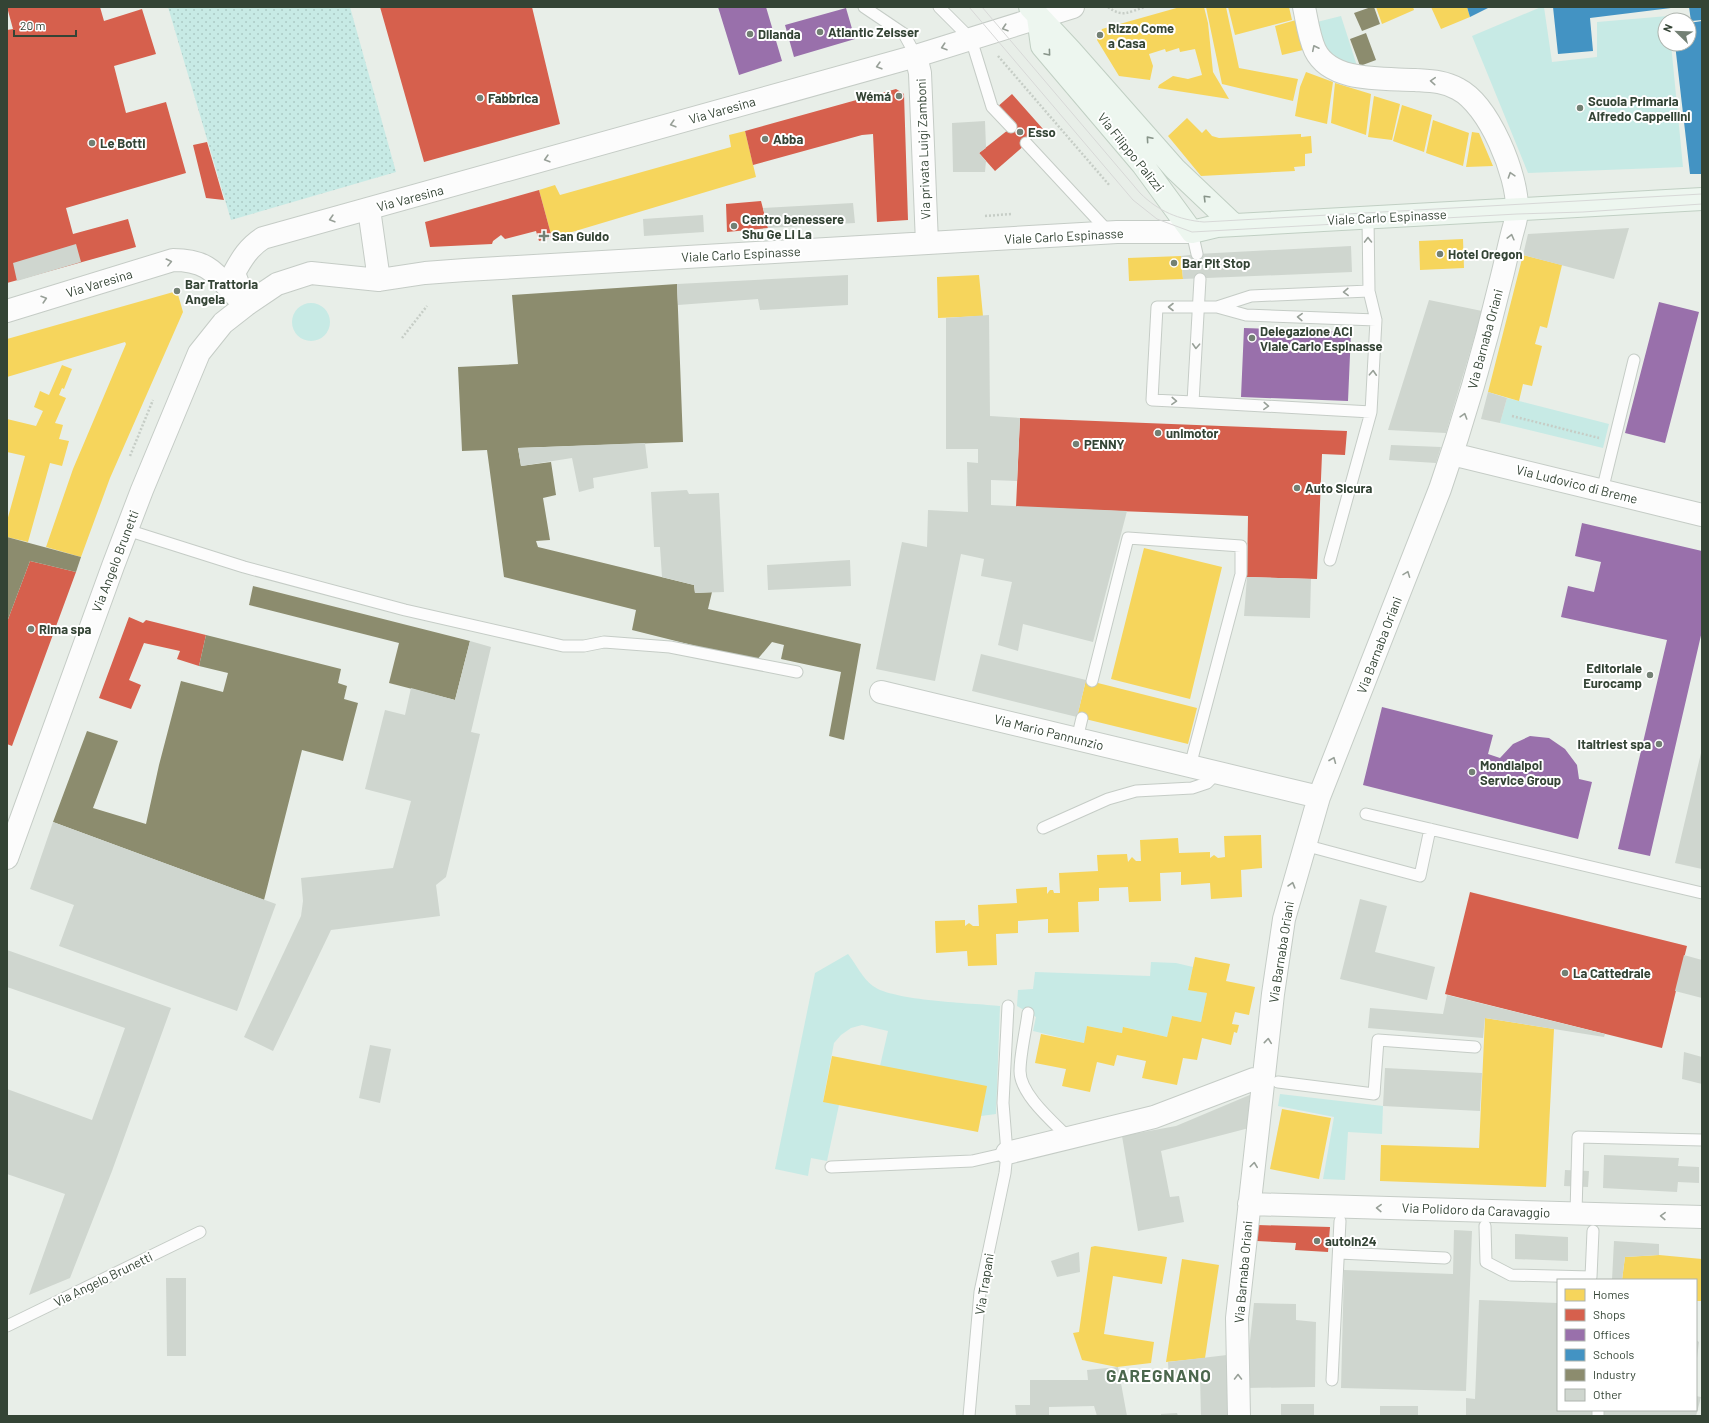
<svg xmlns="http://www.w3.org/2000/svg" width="1709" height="1423" font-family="Barlow,sans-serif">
  <defs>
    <pattern id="park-dots" width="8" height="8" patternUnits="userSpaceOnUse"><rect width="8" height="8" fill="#c7eae5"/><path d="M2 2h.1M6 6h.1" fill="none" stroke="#accac5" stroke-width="1.8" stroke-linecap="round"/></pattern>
  </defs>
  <rect width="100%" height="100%" fill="#e8eee8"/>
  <path fill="#c7eae5" d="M1541,7H1544L1552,62L1597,57V22L1668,16V20H1665V44H1671L1683,167L1528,173L1472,36Z
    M1341,16L1357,66C1328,56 1325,51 1317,22Z
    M292 322a19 19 0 1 1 38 0a19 19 0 1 1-38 0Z
    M1507,398L1609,424L1603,448L1500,423Z
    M848,954C856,964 863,979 873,986C893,1001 972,1003 1000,1006L996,1114L981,1116L880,1066L888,1031L862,1025L851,1028L841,1035L834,1043L823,1101L839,1105L827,1161L811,1158L808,1176L775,1169L815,973Z
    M1151,962L1176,963L1193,967L1188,989L1207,993L1201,1022L1172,1016L1167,1037L1124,1027L1122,1033L1087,1026L1084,1043L1033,1031L1036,1017L1017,1006L1018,990L1033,989L1035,972L1150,976Z
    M1280,1094L1383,1106L1382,1134L1348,1132L1345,1180L1323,1179L1334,1117L1278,1106Z"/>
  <path fill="url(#park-dots)" d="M168,7H350L396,172L231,220Z"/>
  <path fill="#f6d55c" d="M1180,7H1204L1208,23L1213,72L1229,99L1158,88L1159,85L1173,76L1188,79L1202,75L1195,49L1180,52L1179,48L1166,52L1165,49L1149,54L1153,66L1150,80L1119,76L1097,40L1102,29Z
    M1206,7H1226L1239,68L1298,79L1293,101L1222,84Z
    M1228,7H1289L1292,20L1235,35Z
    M1376,7H1413L1414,10L1382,24Z
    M1431,7H1467L1470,17L1441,29Z
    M1296,20L1303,50L1282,55L1275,26Z
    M1306,72L1333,82L1327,124L1295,116L1300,87Z
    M1335,83L1371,94L1366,135L1331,123Z
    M1374,96L1400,104L1392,140L1368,137Z
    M1402,105L1432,115L1424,152L1393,141Z
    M1187,118L1202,133L1206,129L1212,136L1219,138L1301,134V137L1311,136L1312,153L1305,154V166L1294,167L1295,171L1201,176L1168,136Z
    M1433,120L1469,133L1463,166L1426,153Z
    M745,131L756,177L552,238L539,190L555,185L560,195L731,147L729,135Z
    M1472,132L1479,133L1493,166L1466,167Z
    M1463,239L1464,268L1420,270L1419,241Z
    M1523,255L1562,265L1547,328L1540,326L1535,344L1542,346L1532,386L1523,384L1519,401L1488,392Z
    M1181,256L1183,279L1129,281L1128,258Z
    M979,275L983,316L938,318L937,277Z
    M177,291L183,312L110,478L81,557L46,547L73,469L126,344L125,342L7,377V339Z
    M62,365L72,369L64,389L62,388L59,395L66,398L55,423L63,425L59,439L69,441L62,466L50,463L28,542L7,537V521L25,456L7,452V419L36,426L43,411L34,407L40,391L49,395Z
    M1144,548L1222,567L1190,699L1111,679Z
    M1086,680L1197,708L1188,744L1077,717Z
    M1261,835L1262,868L1241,870L1242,897L1211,899L1210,883L1181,885V872L1160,873L1161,901L1129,902L1128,887L1099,888V901L1078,902L1079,932L1048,933V919L1018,921V933L996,934L997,965L968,966L967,951L936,953L935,921L965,920V926L969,923L973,926H979L978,905L1017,903L1016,889L1047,887V894L1050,890H1053L1054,893H1060L1059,873L1098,871L1097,855L1127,854L1128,862L1132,857L1136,861H1141L1140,840L1178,838L1179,853L1210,852V858L1214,855L1218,858L1225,857L1224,836Z
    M1195,957L1230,964L1226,981L1255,987L1249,1015L1235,1012L1232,1024L1239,1025L1237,1033L1234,1032L1231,1045L1202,1038L1197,1060L1183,1058L1177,1085L1142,1078L1146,1061L1117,1055L1114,1066L1097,1062L1090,1092L1062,1086L1066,1069L1035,1063L1041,1034L1084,1043L1087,1026L1122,1033L1123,1027L1167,1037L1172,1016L1201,1022L1207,993L1188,990Z
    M1485,1018L1554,1029L1546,1187L1380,1181L1381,1145L1479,1148Z
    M832,1056L987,1086L978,1132L823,1102Z
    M1282,1109L1331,1118L1319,1179L1270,1169Z
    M1095,1246L1167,1257L1162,1284L1113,1276L1104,1334L1154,1342L1151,1363L1117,1367L1082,1360L1073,1333L1079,1332L1091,1247Z
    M1659,1255L1702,1259V1301H1696V1280H1622L1625,1257Z
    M1182,1259L1219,1265L1205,1358L1166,1362Z"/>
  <path fill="#d6604d" d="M7,7H100L104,21L142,9L156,54L114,66L126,113L166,102L186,173L66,208L73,234L128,219L136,247L7,283V30L13,29Z
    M380,7H532L560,124L424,162Z
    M896,89L904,94L908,220L877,222L873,134L862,135L753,165L745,131Z
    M1012,94L1043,129L995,171L979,153L1013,126L996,108Z
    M207,142L224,200L206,198L193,145Z
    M539,190L552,238L539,241L536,231L505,239L501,235L493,241L492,244L430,247L425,222Z
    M761,201L768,228L727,232L726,204Z
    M1020,418L1347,431L1345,455L1322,454L1317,579L1247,577L1248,516L1016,507Z
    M30,561L76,572L12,746L7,744V622Z
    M129,617L143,623L146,620L206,635L199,666L177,659L180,651L144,643L129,680L141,685L131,709L99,698Z
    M1470,892L1687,946L1662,1048L1445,994Z
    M1258,1225L1330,1227L1328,1252L1295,1250L1296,1243L1257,1241Z"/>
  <path fill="#9970ab" d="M718,7H766L782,61L739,75Z
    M846,8L855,39L794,57L785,25Z
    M1659,302L1699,312L1665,443L1625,433Z
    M1244,328L1351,332L1348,401L1241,397Z
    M1582,523L1702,551V631L1650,856L1618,849L1667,640L1561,617L1568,586L1594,592L1601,562L1575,556Z
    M1382,707L1493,735L1488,754L1500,758L1513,744L1530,736L1549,738L1565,749L1577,765L1579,779L1592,782L1578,839L1363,785Z"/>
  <path fill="#4393c3" d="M1467,7H1490L1470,17Z
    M1553,7H1671V8L1590,18L1593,51L1558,54Z
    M1689,7H1702V20L1691,21Z
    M1702,21V174H1690L1675,44H1689V23Z"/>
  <path fill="#8c8c6e" d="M1371,7H1374L1380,24L1362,31L1354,13Z
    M1366,33L1376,60L1360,66L1350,39Z
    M677,284L683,442L518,448L521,466L551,462L556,495L543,498L550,540L536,541L538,547L694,585L695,593L712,592L708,609L861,644L844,740L829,736L841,672L781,659L784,645L772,642L756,661L632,630L636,610L504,577L487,450L462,451L458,367L518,364L512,295Z
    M7,537L81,557L76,572L30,561L7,622Z
    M253,586L470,641L455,700L389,683L399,643L249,605Z
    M206,635L341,669L338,683L347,686L344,699L358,703L343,761L302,750L264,900L53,822L87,731L118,741L93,808L146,824L159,765L181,681L223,692L228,673L199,666Z"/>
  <path fill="#cfd6cf" d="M985,121L986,148L979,153L986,161L985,172H953L952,123Z
    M853,203L855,223L768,228L763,208Z
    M703,215L704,232L644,236L643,219Z
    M1629,228L1614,279L1523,255L1528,234Z
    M76,244L81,262L17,281L13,263Z
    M1351,246L1352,272L1183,279L1181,256L1197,254Z
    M848,275V305L760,310L758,299L678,305L677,284Z
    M1429,300L1482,311L1446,433L1388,430Z
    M989,315L990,416L1020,418L1017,481L991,480V505L1127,511L1093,642L1023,624L1018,651L998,645L1012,582L981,576L984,559L961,554L935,681L876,669L902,542L927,547L928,510L968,512L967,462L978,463V449H946V318Z
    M1488,392L1507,398L1500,423L1481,419Z
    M645,443L648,468L593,478L594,488L579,492L572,458L521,466L518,448Z
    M1391,445L1441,447L1436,463L1389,460Z
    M687,490L689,494L719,493L724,592L695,593L694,585L662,577L660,547H654L651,492Z
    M850,560L851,586L768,590L767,565Z
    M1247,577L1311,579L1310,618L1244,616Z
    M470,641L491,647L471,732L480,734L446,877L436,885L440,916L331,930L273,1051L244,1037L301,916L303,901L301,878L393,868L411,801L365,789L385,710L405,715L411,688L455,700Z
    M981,654L1086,680L1077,717L972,691Z
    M1701,753L1702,754V869L1675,863Z
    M53,822L276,904L237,1011L59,946L74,905L30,889Z
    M1360,899L1387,906L1375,952L1435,967L1427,1000L1340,979Z
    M7,950L171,1008L112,1171L70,1278L29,1295L65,1194L7,1174V1089L92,1120L125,1028L7,987Z
    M1684,955L1702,960V998L1675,991Z
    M1447,995L1605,1034L1604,1037L1485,1018L1483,1038L1368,1028L1370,1008L1443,1014Z
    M370,1045L391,1049L380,1103L359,1098Z
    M1684,1052L1702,1057V1084L1682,1079Z
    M1385,1068L1482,1073L1480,1111L1383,1106Z
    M1252,1094L1249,1128L1161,1151L1170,1197L1179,1196L1184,1222L1138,1231L1122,1136L1176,1126Z
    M1604,1155L1679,1158L1678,1166L1699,1167V1183L1678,1182L1677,1192L1603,1188Z
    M1565,1170L1589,1171L1588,1187L1564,1186Z
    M1454,1230L1472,1231L1466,1391L1341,1388L1344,1270L1453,1274Z
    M1515,1234L1568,1237V1261L1515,1259Z
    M1614,1241L1659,1244V1255L1625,1257L1622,1280H1612Z
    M1079,1252L1080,1272L1057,1277L1051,1261Z
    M166,1278H186V1356H167Z
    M1479,1300L1558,1303V1410H1592V1416L1466,1415V1398L1475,1399Z
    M1254,1303L1296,1304V1320L1316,1322L1315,1387L1245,1388Z
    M1696,1340L1699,1342L1697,1358H1696Z
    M1227,1355V1416H1201L1200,1377L1169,1380L1168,1362Z
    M1118,1367L1127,1416H1097L1094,1406L1049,1407V1416H1016L1015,1405H1030V1380H1088L1087,1370Z
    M1696,1396L1701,1397L1696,1416H1604V1410H1696Z
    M1281,1404H1314V1416H1281Z
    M1380,1406H1418V1416H1380Z
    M1177,1413L1178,1416H1161V1414Z"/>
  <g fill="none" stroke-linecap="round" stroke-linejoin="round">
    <g stroke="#c5ccc6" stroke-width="13">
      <path id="lane" d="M864,7L904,34L916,56
        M939,7L971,39L992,107L1011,127
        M1026,143L1105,228L1110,231
        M1368,218L1369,291
        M1192,232L1197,254
        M1200,279L1193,402L1371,412
        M1217,307L1251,296L1369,291L1376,320
        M1193,402L1152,400L1157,307H1217L1246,315L1376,320L1371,412L1330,560
        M1602,491L1634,360
        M127,530L244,567L405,610L563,646H584L604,642L670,647L797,672
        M1092,681L1128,538L1241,546V574L1190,766
        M1077,739L1082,718
        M1366,814L1702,893
        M1043,828L1108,799L1136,791L1192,788L1207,783L1217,773
        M1304,845L1420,876L1430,829
        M1028,1013C1026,1030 1020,1054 1020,1071C1020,1094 1052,1121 1068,1137
        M1278,1082L1374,1094L1378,1040L1475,1047
        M831,1167L972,1161L1007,1153L1003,1103L1008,1006
        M1576,1213L1578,1137L1702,1140
        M1485,1226L1486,1262L1511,1275L1591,1277L1593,1231
        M1339,1253L1445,1258
        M7,1326L200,1232
        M1332,1380L1340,1221
        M969,1416L980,1292L1005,1173L1007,1153
        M1598,1416V1410"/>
    </g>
    <g stroke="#c5ccc6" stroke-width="24">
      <path id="street" d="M916,56L920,73L927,243
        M369,209L379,280
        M246,305L234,273C242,258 249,247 263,238L916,56L1073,7
        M7,311L173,260C210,260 216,275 239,299
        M1452,454L1702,515
        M881,692L1319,797
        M7,858L113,566L142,490L199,353L223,323L246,305L277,284L311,273L379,280L425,273L465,270L1117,232H1192
        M1007,1153L1154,1117L1254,1079L1264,1080
        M1249,1204L1702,1217
        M1239,1416L1237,1318L1273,994L1284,919L1319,797L1440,489C1464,420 1484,351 1501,280C1505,265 1508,249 1512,234C1514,226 1517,218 1517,210C1518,175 1489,105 1458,89C1444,81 1430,81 1415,80C1384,78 1331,83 1315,50C1309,37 1307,21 1304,7"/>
    </g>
    <g stroke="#c0cfc3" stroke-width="24">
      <path id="secondary" d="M1030,7L1071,51L1175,169L1234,225
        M1038,17L1042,46L1143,165L1192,232
        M1192,232L1217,226L1702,199"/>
    </g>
    <path stroke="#c6cdc6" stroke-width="2.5" stroke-dasharray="2 2" stroke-linecap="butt" d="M1108,7C1123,18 1128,12 1145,7
      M998,56L1110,186
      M985,216L1011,214
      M402,338L427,306
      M1512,416L1599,438
      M130,456L153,400"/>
    <use href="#lane" stroke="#fcfcfc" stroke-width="11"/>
    <use href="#street" stroke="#fcfcfc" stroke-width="22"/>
    <use href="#secondary" stroke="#edf6ef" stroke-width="22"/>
    <path stroke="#d7d8d7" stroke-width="1" d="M969,7L1133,200L1157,219L1192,232L1517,214L1583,212L1702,204
      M982,7L1140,193C1158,211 1179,220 1204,222L1702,194"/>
  </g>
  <defs><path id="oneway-chevron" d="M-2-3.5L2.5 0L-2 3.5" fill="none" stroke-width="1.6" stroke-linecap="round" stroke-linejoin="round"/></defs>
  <g stroke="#98a098">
    <use href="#oneway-chevron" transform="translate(1005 28) rotate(162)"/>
    <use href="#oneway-chevron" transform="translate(944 47) rotate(162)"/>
    <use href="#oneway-chevron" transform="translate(1315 48) rotate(-116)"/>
    <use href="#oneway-chevron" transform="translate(879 66) rotate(164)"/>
    <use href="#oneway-chevron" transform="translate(1433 81) rotate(-176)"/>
    <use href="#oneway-chevron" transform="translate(673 124) rotate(164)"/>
    <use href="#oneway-chevron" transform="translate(547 159) rotate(164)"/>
    <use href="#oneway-chevron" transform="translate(1511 175) rotate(-108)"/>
    <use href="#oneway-chevron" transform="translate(332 219) rotate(164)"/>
    <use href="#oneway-chevron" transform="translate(1511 237) rotate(-76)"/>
    <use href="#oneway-chevron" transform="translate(1368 240) rotate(-91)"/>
    <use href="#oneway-chevron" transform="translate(169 262) rotate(-14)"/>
    <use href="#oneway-chevron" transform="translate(1346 292) rotate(178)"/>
    <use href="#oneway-chevron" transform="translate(44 299) rotate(-17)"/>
    <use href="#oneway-chevron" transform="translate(1171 307) rotate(-180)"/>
    <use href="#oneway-chevron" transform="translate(1300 317) rotate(-178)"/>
    <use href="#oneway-chevron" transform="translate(1196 346) rotate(93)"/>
    <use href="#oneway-chevron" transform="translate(1373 373) rotate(-87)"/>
    <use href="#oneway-chevron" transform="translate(1174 401) rotate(3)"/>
    <use href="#oneway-chevron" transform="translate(1266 406) rotate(3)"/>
    <use href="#oneway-chevron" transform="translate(1464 416) rotate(-73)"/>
    <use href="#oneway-chevron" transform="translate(1407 574) rotate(-69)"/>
    <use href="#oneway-chevron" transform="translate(1333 760) rotate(-68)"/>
    <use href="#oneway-chevron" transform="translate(1292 885) rotate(-74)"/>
    <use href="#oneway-chevron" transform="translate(1268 1041) rotate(-84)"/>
    <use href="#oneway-chevron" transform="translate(1254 1165) rotate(-83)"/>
    <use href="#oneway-chevron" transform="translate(1379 1208) rotate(-178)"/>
    <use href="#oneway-chevron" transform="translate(1663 1216) rotate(-178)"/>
    <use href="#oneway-chevron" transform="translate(1238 1377) rotate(-90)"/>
  </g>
  <g stroke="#879489">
    <use href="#oneway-chevron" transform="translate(1048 53) rotate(50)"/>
    <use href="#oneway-chevron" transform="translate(1149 139) rotate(-131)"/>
    <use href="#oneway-chevron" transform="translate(1206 198) rotate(-135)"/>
  </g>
  <g fill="#738074" stroke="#fff" stroke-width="1.5">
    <circle cx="820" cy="32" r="4"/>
    <circle cx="750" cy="34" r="4"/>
    <circle cx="1100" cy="35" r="4"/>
    <circle cx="899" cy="96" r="4"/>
    <circle cx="480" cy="98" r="4"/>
    <circle cx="1580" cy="108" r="4"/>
    <circle cx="1020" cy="132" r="4"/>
    <circle cx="765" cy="139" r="4"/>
    <circle cx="92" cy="143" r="4"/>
    <circle cx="734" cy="226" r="4"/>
    <path d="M542 230h4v4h4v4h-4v4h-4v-4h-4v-4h4z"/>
    <circle cx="1440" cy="254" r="4"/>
    <circle cx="1174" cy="263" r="4"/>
    <circle cx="177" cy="291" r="4"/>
    <circle cx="1252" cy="338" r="4"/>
    <circle cx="1158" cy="433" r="4"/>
    <circle cx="1076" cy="444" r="4"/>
    <circle cx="1297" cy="488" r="4"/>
    <circle cx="31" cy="629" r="4"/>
    <circle cx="1650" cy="675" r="4"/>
    <circle cx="1659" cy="744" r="4"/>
    <circle cx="1472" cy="772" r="4"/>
    <circle cx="1565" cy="973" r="4"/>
    <circle cx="1317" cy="1241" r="4"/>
  </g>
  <g text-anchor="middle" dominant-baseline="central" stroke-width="4" stroke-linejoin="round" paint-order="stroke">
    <g font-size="13" font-weight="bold" fill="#344435" stroke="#fff" text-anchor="start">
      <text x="1108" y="28">Rizzo Come<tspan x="1108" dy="15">a Casa</tspan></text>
      <text x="828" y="32">Atlantic Zeisser</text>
      <text x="758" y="34">Dilanda</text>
      <text x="891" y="96" text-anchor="end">Wémá</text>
      <text x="488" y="98">Fabbrica</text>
      <text x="1588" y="101">Scuola Primaria<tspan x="1588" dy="15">Alfredo Cappellini</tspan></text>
      <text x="1028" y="132">Esso</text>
      <text x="773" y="139">Abba</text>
      <text x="100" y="143">Le Botti</text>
      <text x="742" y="219">Centro benessere<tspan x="742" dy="15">Shu Ge Li La</tspan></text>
      <text x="552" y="236">San Guido</text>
      <text x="1448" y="254">Hotel Oregon</text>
      <text x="1182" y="263">Bar Pit Stop</text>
      <text x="185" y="284">Bar Trattoria<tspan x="185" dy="15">Angela</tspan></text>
      <text x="1260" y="331">Delegazione ACI<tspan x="1260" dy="15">Viale Carlo Espinasse</tspan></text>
      <text x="1166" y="433">unimotor</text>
      <text x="1084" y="444">PENNY</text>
      <text x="1305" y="488">Auto Sicura</text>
      <text x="39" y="629">Rima spa</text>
      <text x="1642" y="668" text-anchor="end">Editoriale<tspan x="1642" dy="15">Eurocamp</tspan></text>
      <text x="1651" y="744" text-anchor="end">Italtriest spa</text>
      <text x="1480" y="765">Mondialpol<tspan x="1480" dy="15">Service Group</tspan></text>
      <text x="1573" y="973">La Cattedrale</text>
      <text x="1325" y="1241">autoin24</text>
    </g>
    <g font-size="13" fill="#344435" stroke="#fff">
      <text transform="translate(722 110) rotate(-16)">Via Varesina</text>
      <text transform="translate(923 149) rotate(-92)">Via privata Luigi Zamboni</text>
      <text transform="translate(1131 152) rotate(51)">Via Filippo Palizzi</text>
      <text transform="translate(410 198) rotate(-15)">Via Varesina</text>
      <text transform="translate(1387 217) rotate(-3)">Viale Carlo Espinasse</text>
      <text transform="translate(1064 236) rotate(-3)">Viale Carlo Espinasse</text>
      <text transform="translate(741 254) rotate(-3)">Viale Carlo Espinasse</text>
      <text transform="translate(99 283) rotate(-17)">Via Varesina</text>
      <text transform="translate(1485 339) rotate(-75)">Via Barnaba Oriani</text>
      <text transform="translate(1577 484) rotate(14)">Via Ludovico di Breme</text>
      <text transform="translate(115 561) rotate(-69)">Via Angelo Brunetti</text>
      <text transform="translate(1379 645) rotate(-69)">Via Barnaba Oriani</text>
      <text transform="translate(1049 732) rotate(14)">Via Mario Pannunzio</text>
      <text transform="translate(1281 952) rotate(-81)">Via Barnaba Oriani</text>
      <text transform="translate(1476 1210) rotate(2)">Via Polidoro da Caravaggio</text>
      <text transform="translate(1243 1272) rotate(-85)">Via Barnaba Oriani</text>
      <text transform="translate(103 1279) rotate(-26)">Via Angelo Brunetti</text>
      <text transform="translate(984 1284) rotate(-81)">Via Trapani</text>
    </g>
    <g font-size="17" font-weight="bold" letter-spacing="1" fill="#4b674d" stroke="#fff">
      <text x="1159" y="1375">GAREGNANO</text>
    </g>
  </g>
  <rect width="1709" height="1423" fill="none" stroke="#344435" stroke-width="16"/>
  <rect x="1557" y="1279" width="140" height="132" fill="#ffffff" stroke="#aeb4ae"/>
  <rect x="1565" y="1289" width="20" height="12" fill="#f6d55c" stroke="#aeb4ae"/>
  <text x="1593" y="1299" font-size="12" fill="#344435">Homes</text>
  <rect x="1565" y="1309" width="20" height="12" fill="#d6604d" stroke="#aeb4ae"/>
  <text x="1593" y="1319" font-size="12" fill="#344435">Shops</text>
  <rect x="1565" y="1329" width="20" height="12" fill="#9970ab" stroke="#aeb4ae"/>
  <text x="1593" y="1339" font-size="12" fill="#344435">Offices</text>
  <rect x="1565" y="1349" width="20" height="12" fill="#4393c3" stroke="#aeb4ae"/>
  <text x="1593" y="1359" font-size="12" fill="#344435">Schools</text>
  <rect x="1565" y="1369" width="20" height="12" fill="#8c8c6e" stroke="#aeb4ae"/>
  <text x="1593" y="1379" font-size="12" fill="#344435">Industry</text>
  <rect x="1565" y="1389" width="20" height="12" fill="#cfd6cf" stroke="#aeb4ae"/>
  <text x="1593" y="1399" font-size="12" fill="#344435">Other</text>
  <g transform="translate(1677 32) rotate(293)"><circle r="19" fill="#ffffff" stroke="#aeb4ae"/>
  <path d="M0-3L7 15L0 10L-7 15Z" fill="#738074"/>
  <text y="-6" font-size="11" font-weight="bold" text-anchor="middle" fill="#344435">N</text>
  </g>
  <path d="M14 30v6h62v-6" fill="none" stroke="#344435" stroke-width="2"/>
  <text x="20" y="30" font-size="12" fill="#344435" stroke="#ffffff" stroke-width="3" paint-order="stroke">20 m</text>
</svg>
